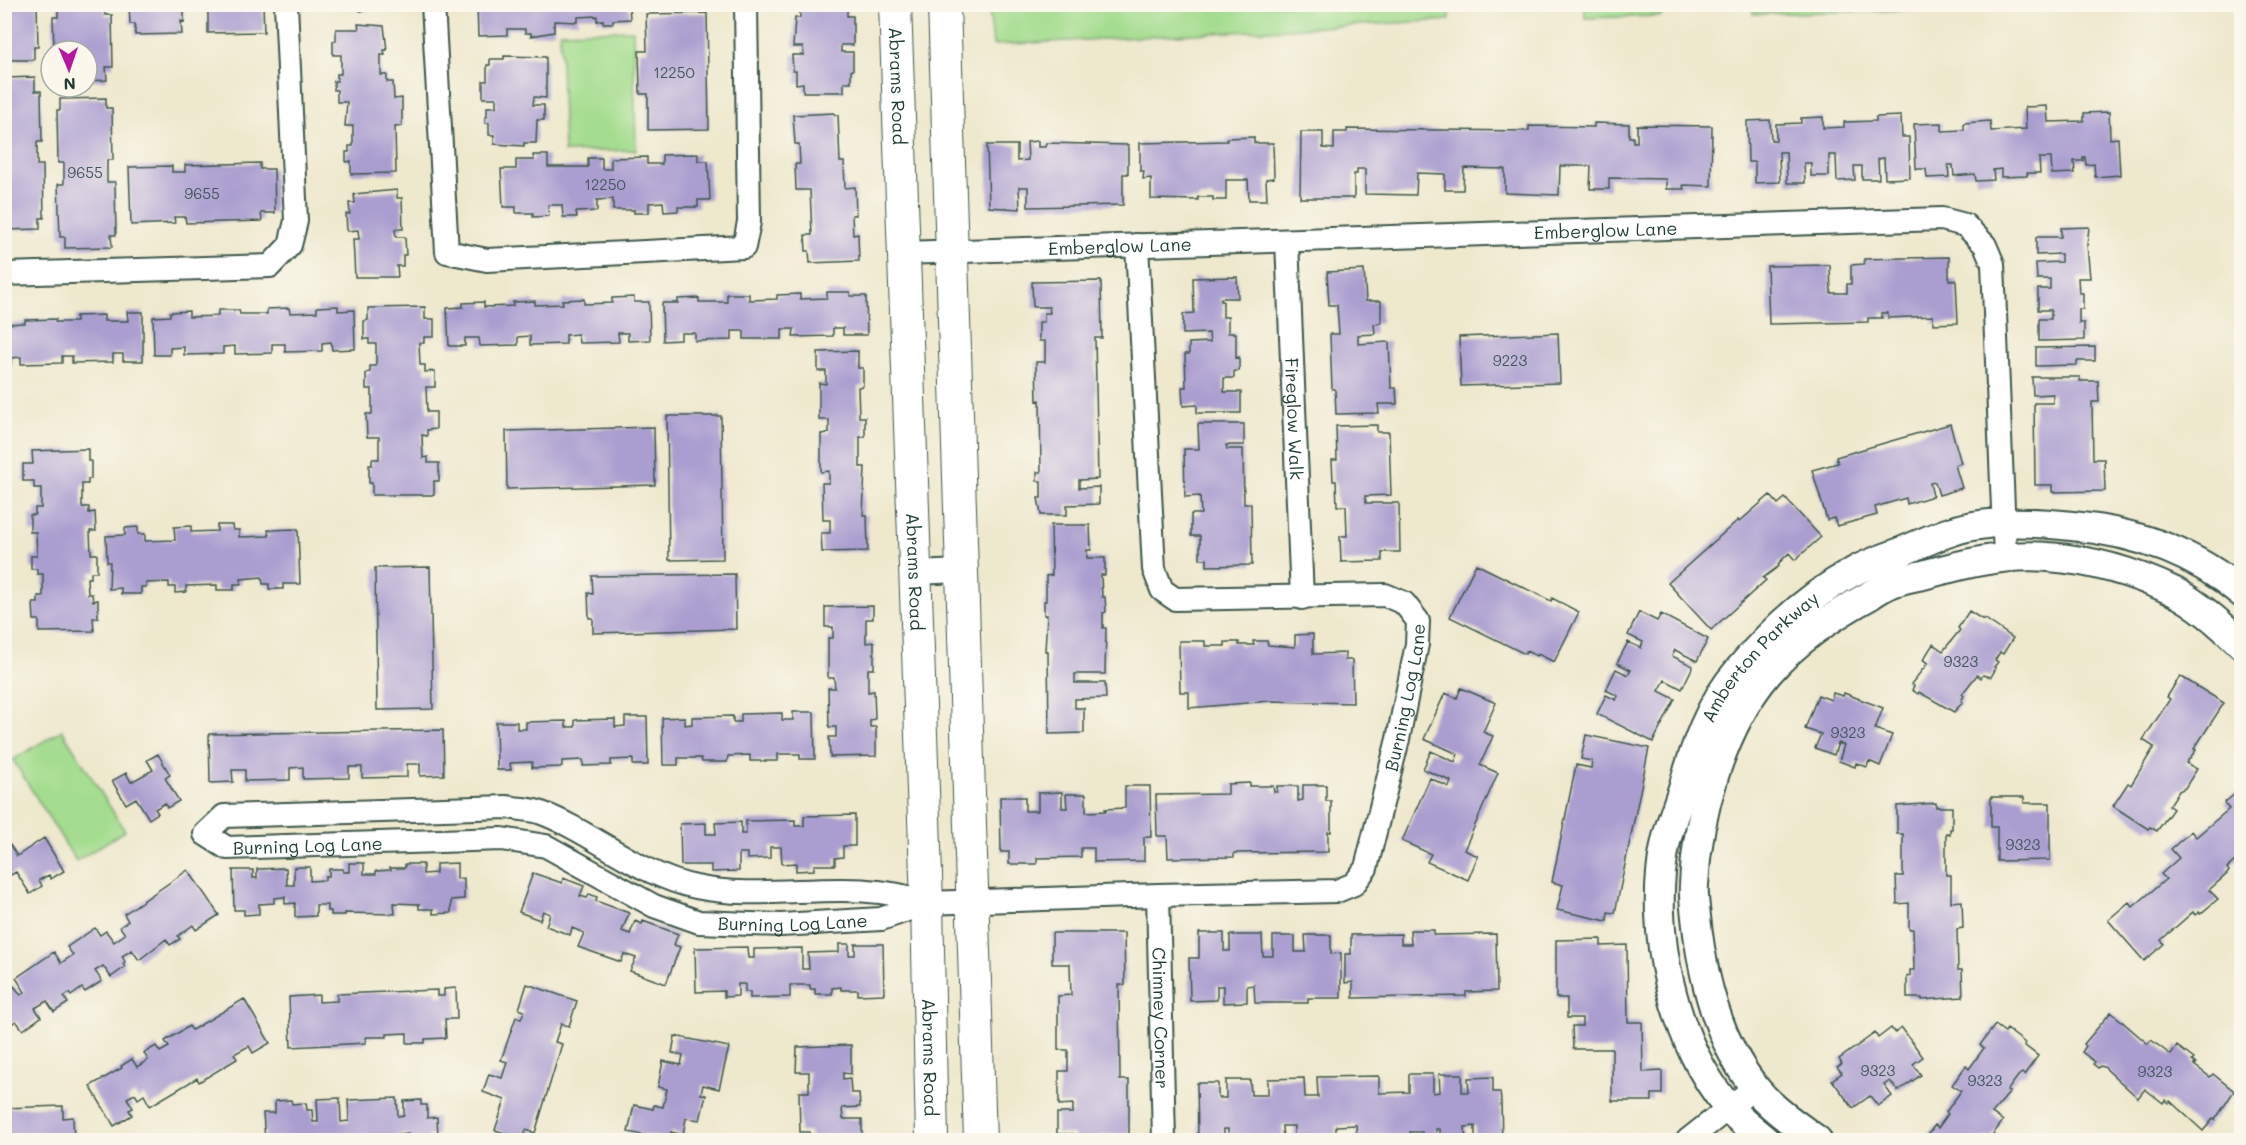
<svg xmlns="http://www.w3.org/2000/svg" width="2246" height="1145" font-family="Mali,sans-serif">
  <rect width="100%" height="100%" fill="#fbf7ec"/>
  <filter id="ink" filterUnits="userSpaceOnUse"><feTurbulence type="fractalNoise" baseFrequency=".0167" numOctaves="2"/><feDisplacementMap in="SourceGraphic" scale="12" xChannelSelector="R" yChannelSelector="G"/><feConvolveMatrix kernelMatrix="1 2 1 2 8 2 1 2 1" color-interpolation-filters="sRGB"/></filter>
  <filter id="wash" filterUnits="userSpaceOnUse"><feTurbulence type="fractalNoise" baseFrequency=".008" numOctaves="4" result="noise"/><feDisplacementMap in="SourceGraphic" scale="24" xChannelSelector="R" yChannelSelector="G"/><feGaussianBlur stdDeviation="1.35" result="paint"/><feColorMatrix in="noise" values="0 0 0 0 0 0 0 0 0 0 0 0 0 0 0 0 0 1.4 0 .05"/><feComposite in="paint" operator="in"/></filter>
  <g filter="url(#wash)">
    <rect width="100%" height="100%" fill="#eee8cd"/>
    <path fill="#a4dd8f" stroke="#628d62" stroke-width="1.5" d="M1753,4H2128V5L1753,14Z
      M1450,5V20L993,45L989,5Z
      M1585,5V4L1671,5L1661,16L1585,18Z
      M633,30L636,150L564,152L560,32Z
      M62,730L125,831L76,861L13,760Z"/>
    <g id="blocks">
      <path fill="#aa9ed0" d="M4,4H37L38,47H34V60H4Z
        M58,4H105V15H112L113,67H106L107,80L87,81V51H54L53,17H58Z
        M129,4H184V22L181,21L182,34L135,35V24H130Z
        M208,4H263L264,32L208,33Z
        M338,4H387V8L360,11V8H338Z
        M477,4H629L630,19L613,20V23H603V20L597,21V16L578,17V22L554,21V32L531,36V33H525V29H507V35L478,36Z
        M800,8H847V16H853V45H841V52H853V70L851,71V82H844V92H803V83L796,84V71H793L792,55H804L803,47H793L795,18H800Z
        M707,13L709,129L648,130V94H640L639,51H647L646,14Z
        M358,24L384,26L387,50H384L385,55H381V75H387V82H393L394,99L402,98V126L395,127L396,173L351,174V161L346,162V152H349V146H353V126H345L347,102H337V90H334V81H337V74H341V55H333V41H336V29H359Z
        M504,56L546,57V98L534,97L533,105H544V120H537L536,143H524V146L494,144V135H489V123H485V117H487V107H496V98H483V81H487V65H490V59H504Z
        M35,77V91H41L42,142H37V165H43L44,218H40V229L5,230V78Z
        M106,98V108H112L113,160H107V182H115L116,235H111L112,247L65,248V237H60L58,184H64V163H58L57,110H60V99Z
        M2047,106L2048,122L2084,121V113L2109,112L2110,139L2118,138L2120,175L2095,177L2094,164L2086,165L2085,157H2083V161H2074L2075,173L2052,174L2051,158H2039L2040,173H2027V176L2001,177V169L1993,170L1994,180L1976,181L1975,174L1954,176L1953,165H1948L1949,177L1927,178L1926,169H1916L1914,124L1942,123V131L1964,130V123L1990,121L1991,131L2026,129L2025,107Z
        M834,113L835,115H838L840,162H844L845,188L855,187L856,215H852L853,235L858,234L859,261L810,263L809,251H806L805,235H812L810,190H796L795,164H800L799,144H795L793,115Z
        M1901,116L1902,137H1909L1910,178L1885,179L1884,158L1878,159L1879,179H1862V166H1854L1855,180L1837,181L1836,155H1829V176H1811V163H1804L1805,183H1787L1786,152H1779L1780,182L1755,183V162H1748L1747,121L1770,120L1771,140H1776V124L1801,123V118L1823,117V128L1844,127V122L1876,121V117Z
        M1594,123L1629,124V137H1633V142H1637V125L1712,126L1711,186L1683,185L1684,189H1666V179L1609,178V189H1590L1591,166H1560L1559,195L1505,193V169L1464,168L1463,190H1445V174L1417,173L1416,195L1365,194V169H1357V174H1354V198H1300L1301,132H1323V148L1334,149V132H1347V129L1529,131V126L1594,127Z
        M1254,137V143H1273L1274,178L1266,179L1267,200H1249L1248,180H1226V200H1213V197H1198V200L1151,199V178L1143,179L1144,171H1140V143L1227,141V138Z
        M1038,141V147H1045L1046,143L1128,145V174H1123V205L1028,207V187H1019L1020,209L989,207L987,145H1017V161L1028,160L1027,142Z
        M698,154V161H708L710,200H698V207H678V211L664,212L663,202L649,203V213H634V210H613V199L597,200V211L576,212L577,217H563L562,205H548L549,216L533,217V213H516V207H503L501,169H516V160H534L533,155H548V167H588V158H602V169H611V158L647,157V164H662V155Z
        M260,163V169H274L275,213H261L262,221L186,223L185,217H174L175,223L131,225L129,167L172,166V172H185V165Z
        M397,190V198H402L403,229H395L396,237H405L406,255H403V266H397L398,277H355L353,239H359L358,230L347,231L346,214H350L349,203H355L354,194Z
        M2089,227L2087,245L2090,278H2078L2079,293H2083V309H2079V323H2084V340L2039,341V319H2051V310H2038V289H2050V279H2037L2036,263L2061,262V254L2036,255V237H2061V228Z
        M1949,257V280H1956L1958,323L1933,324V316L1888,318V313H1881L1882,318H1868V322L1769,324L1767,266L1830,265L1831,293H1847V284H1851V265L1864,264V259Z
        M1364,270L1366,301H1381V323L1374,324L1375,334L1358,335V344L1389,342L1391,388H1396L1397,404H1378L1379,413L1336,414L1335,389H1332L1330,334H1339L1337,305H1329L1327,272Z
        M1237,277L1238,298H1221V301H1223V317H1228V333H1236V358L1239,357V371H1234V378H1224V392H1241V413H1197V405L1183,406L1182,387H1186L1185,354H1189V343L1210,342L1209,333L1183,334V314L1194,313L1193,278Z
        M1101,281L1102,338H1095L1098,479L1079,480V488L1099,487V504L1067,505V515H1041L1038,498H1041V481H1037V472H1041L1040,400L1037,401L1036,362H1045V341H1039V322H1044V313H1050L1049,307H1033L1032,282Z
        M827,292H850V296H866L867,335H843V328H833V336L793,337L794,329H782V339H744V331H732V340L695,341V333H681V340L663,341L662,303H678V299L699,298V302H727V294H749V300L777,299V295L800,294V299L827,298Z
        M634,297V302H649L650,340L628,341V333H618L619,342L579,343L578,334L566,335V344L530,345V336L518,337V345L480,346L479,338H465V346H449L447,308L463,307V303L484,302V307L513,306V302L535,301V305L563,304L562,300L584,299V304L612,303V298Z
        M338,306V311L354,310L355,349L332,350L331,342L322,343V351L285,352V344H272V353L235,354V346L223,347V354L184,355V347L170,348V355H154L153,317L170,316V312L189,311V317L218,316V310H239L240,314H267V309L289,308L290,313L317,312V307Z
        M425,307V319H434V337H424V343H419L420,365H425V372L435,371V387H426L427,412H436V429L427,430V436L422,435L423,458L428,457V463H439V481H434V495H372V483H369V465H372V459H379V437H367L366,414H372V389H366V373L370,372V366H376V344H369V339H364V321L368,320V308Z
        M127,312H143V361H123V354H113V362L72,363V356H62V363L21,364V357L11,358V365H4V324L25,323V320L56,319L55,322H76V316L104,315V321H128Z
        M1558,333L1560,383L1461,386L1459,337Z
        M2095,347V361H2077V365L2036,366V348Z
        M858,351V368H863V386L858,387L859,417H865V437H860V467H865L863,515H867L868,551L822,552L821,533H830V520H823L822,483H829V471L821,472V434L829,433V420H819V383L826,384V371H818V352Z
        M2032,377H2080V381H2098L2099,402H2092L2093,459H2104L2105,491L2052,492V485H2035L2034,403H2053V394L2033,395Z
        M667,416H721L723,559L669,560Z
        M1198,424H1244V445H1226L1227,449H1243L1244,504H1251L1252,565L1207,566V559H1200V536H1191V514H1201L1200,496L1185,497L1184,449H1199Z
        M1950,424L1961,463L1955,465L1962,488L1939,495L1935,482L1930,483L1933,496L1907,504L1906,498L1875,507L1877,515L1837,526L1834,518L1827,520L1812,470L1838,463L1836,457Z
        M1377,425V432H1389L1391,495L1365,496L1366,503H1399L1400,552H1382V561L1341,562L1340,536H1347L1346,506H1337L1336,481H1333L1332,460H1337L1336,426Z
        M654,427L655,485L507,489L506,431Z
        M88,449V461H91V479H88V484H82V507H89V513L95,512L96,531H90L91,554H97V572H91V578H87L88,594H92L93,601L98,600V618H93L94,631L39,632V620H34L33,603H38V596H43V574H37V569H31V556H37L36,532H30V515H35V508H41V488H34V481H23V464H33L32,451Z
        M1770,495L1778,504L1785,498L1821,537L1795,560L1789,553L1778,564L1779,566L1763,578L1766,580L1711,630L1668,583L1738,520L1739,522Z
        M217,525H232L233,530H239V537L269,536L268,530L298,529L300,584H283V589H269V584H263L262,577L241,579V584H234V590H217V585L186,586V592L175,593V587H169V582L146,583V587H141V594H121V588L109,589L110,562H107L106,536L125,535V528L138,527V534H145V541L175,540L174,527L191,526V532L217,531Z
        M1051,525H1090L1091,550H1087V558H1105V575H1101L1102,597H1105L1106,612L1103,613V628H1106L1105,674H1075V683H1105L1106,698L1075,699V708H1084V733L1049,734L1048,651H1045L1047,615H1044V601H1046V576L1052,575Z
        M1476,564L1551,601L1552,598L1579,612L1554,662L1538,654L1537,656L1526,651L1525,654L1450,617Z
        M430,567L433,709L377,710L375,568Z
        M735,574L736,629L593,633V618H589L588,593L593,594L592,576Z
        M873,606V619H866V643L874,642V669H868V692L874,691L875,719L870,720V727H876V756L830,757L829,737H836V727H829L828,688H835L834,678H828V638H833V627H825V607Z
        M1969,611L1983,620L1984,618L2013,638L2003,654L2000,652L1995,660L1998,662L1994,667L1996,668L1991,677L1983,675L1981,678L1977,675L1962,694L1964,696L1961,701L1963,702L1954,712L1919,692L1918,694L1912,690L1914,686L1911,684L1928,663L1923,660L1933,644L1943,651L1960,630L1958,628Z
        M1639,612L1657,621L1661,614L1708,639L1697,661L1675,650L1672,656L1693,666L1682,689L1665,680L1659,691L1675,699L1653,742L1597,714L1606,695L1616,700L1618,696L1606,690L1616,669L1628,675L1631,670L1617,663L1628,642L1641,648L1643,642L1628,635Z
        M1313,634V654L1345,653V660H1352L1353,703L1270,701L1189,708V692H1180L1179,641H1205V646H1225V642H1239V645H1254L1253,641H1267L1268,645L1295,647V635Z
        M2180,676L2224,703L2194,749L2196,750L2186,763L2197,769L2185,788L2179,791L2169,806L2173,809L2157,831L2150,827L2148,829L2113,806L2128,783L2131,785L2154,747L2143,740L2170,699L2167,697Z
        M1461,688L1496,703L1483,732L1493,736L1480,765L1498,773L1464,850L1478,856L1468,880L1427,862L1431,854L1402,841L1430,778L1449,787L1451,781L1423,769L1431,751L1455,762L1458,754L1424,739L1445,693L1457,698Z
        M1833,693L1843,696L1844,693L1883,708L1875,729L1892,735L1880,766L1869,761L1867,767L1856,763L1855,767L1839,761L1844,745L1838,743L1834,755L1815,748L1821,734L1805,729L1818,695L1831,700Z
        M793,712H814L815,759H800V754H778V761H750V755L728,756L727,762H702L701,758H678V765H663L662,718L685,717V725L692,724V717L733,716V722H741V714L782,713V720H793Z
        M625,717H647L648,765H633V759L611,760V765L583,766V760L562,761V767L532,768V762L510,763L511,770H497L496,722H517V729H526V722L566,721V727H575V720L615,719V727L625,726Z
        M443,730L444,775L420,776V764H407V777L362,778V767H349V778L303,779V767L290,768V780L245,781V770H232L233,782L210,783L209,734Z
        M1586,735L1649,748L1615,913L1608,912L1607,921L1557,910L1563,885L1552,882L1576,765L1591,768L1592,761L1581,759Z
        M158,754L170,775L165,778L179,801L167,808L165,803L155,809L158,813L149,819L136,798L126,804L112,781L126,773L131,782L153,770L147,760Z
        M1250,783V786H1273L1274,792H1277V786H1298V801L1303,800V785H1326V801H1331V832H1328V852L1234,853V857L1168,858L1167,836H1157L1156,795L1228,794V784Z
        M1125,786H1150L1151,837H1144V861L1094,862V848H1081V857L1037,858V864H1009V852H1001L1000,797H1025V811H1038V793L1062,792V808H1067L1066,794H1086V812L1106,811L1105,809L1125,808Z
        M2242,788V855L2227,868L2229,871L2227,874L2209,890L2218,899L2200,914L2199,912L2195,915L2193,912L2161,940L2164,944L2144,961L2108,920L2129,902L2133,907L2166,879L2161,874L2179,858L2171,849L2191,831L2196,837L2229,809L2224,803Z
        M1991,797H2024V803H2050V860L1997,861V827H1991Z
        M1936,803V807H1952V829H1950V834L1946,833V875H1951V902L1962,901L1963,928L1957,929L1958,970H1962L1963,997L1922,1000V998H1907V976H1910V970H1914L1913,929H1909V903L1897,904L1896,876H1903V834H1897V806Z
        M855,815V846H843V857L835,858V865H814V870L796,871V863L782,864L781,847H770V858L747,859V853H739V871L711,872V865H681L680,824L706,823V834H716L715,823L741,822V834H746V821L795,820V826H804V816Z
        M44,838L64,871L51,879L49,875L39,880L42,886L30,894L16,872L9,876L4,870V849L10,845L17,856Z
        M349,863H364V874H376V871L391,870L390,868H405V864H423V874L436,873V864L457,863V879L464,878V899L451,900V913L433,914V909H419V904L394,903L395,914L345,913V915H331V911H327V905H316V916L295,917V903L285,904V897L274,898V903L259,904V914L244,915V910H234L233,870H253V878H257V869L286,868L287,885H294V867H310V881L325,880V876H329V869H343V872H349Z
        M188,870L219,915L196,930L193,925L178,936L180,939L170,945L166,939L139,960L132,950L122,956L125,962L123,964L125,967L111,977L103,966L95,971L102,981L85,992L82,988L71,996L69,993L64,997L68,1003L54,1012L47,1001L35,1008L41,1017L23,1030L16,1021L6,1028L4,1025V992L14,986L21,995L25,992L16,978L54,952L61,963L73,955L67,947L95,928L100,935L106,931L114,942L125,934L120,927L128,921L124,914Z
        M533,873L562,883L563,878L584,886L580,896L587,898L589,894L597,897L596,901L629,913L622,931L630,934L635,921L642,924L643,921L678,934L674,945L680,947L666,984L630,971L636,958L624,954L621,962L578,947L584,933L572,928L570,935L546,926L550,914L543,911L540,920L519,912Z
        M1410,930H1434V935L1496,934L1497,991L1466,992V996L1353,998V982L1345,983V954H1351V935L1401,934V944H1411Z
        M1052,933H1124L1125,985H1119L1120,1080H1129V1135H1102V1140H1074V1134H1057V1113H1073V1104L1059,1105V1071H1068V1050H1058V996L1071,995L1070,964H1052Z
        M1199,933H1224V951H1230V935H1262L1263,956H1273V936H1295V952H1306L1305,935H1331V954L1341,953V998H1308V1003H1255L1254,985L1247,986V1002L1223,1003V986H1217V1000L1190,1001L1189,958H1199Z
        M1601,939V946L1627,945L1628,1022H1642L1643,1072L1662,1071V1094H1652V1101H1612V1049H1573L1572,1026H1582V1018H1567V998H1556V940Z
        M839,944H849V955H855V944H883L884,994L858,995V990H841V987L832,988V994H815V989H810V985H790V997L750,998V992H745V984H738V996L724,997V991L696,992L695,948L747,947L748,958H754V949L802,948V969H809L808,953L839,952Z
        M527,984L577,1001L569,1026L561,1024L555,1042L562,1044L535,1133L526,1130L523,1139L495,1130L505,1100L483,1092L489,1074L502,1078L507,1062L501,1060L516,1017L521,1019L524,1011L519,1009Z
        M456,988L457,1019H445L446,1038L425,1039V1043H407V1033L387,1034V1037H366V1043L291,1047L289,997L319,995V1002L337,1001V994L437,990V996H444V989Z
        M244,999L270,1043L253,1053L249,1046L234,1054L237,1059L199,1082L197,1078L150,1106L144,1095L138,1099L135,1094L127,1098L133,1108L129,1110L132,1115L114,1126L90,1086L122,1068L121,1066L132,1059L137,1067L148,1060L144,1053L156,1046L160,1052L169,1047L165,1041L189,1026L192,1030Z
        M2111,1012L2148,1044L2151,1040L2171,1055L2177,1046L2194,1059L2192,1061L2196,1064L2194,1065L2210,1077L2213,1074L2234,1091L2215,1120L2213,1119L2203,1131L2170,1101L2168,1103L2165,1100L2163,1103L2145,1089L2138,1098L2104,1067L2100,1066L2098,1068L2093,1064L2095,1062L2082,1052L2086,1046L2084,1044Z
        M1995,1025L2005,1032L2007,1029L2025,1043L2024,1045L2038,1056L2024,1075L2022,1073L2018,1076L2007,1091L2010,1092L1992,1113L2003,1121L1990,1138L1988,1137L1983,1140H1924L1935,1125L1938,1128L1948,1114L1946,1112L1961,1091L1952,1085L1966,1066L1969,1069L1984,1048L1980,1045Z
        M1891,1028L1895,1033L1902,1028L1923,1057L1913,1064L1921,1075L1898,1091L1890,1081L1884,1085L1892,1096L1878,1106L1870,1096L1853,1108L1832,1080L1842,1073L1837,1067L1842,1064L1839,1059L1875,1033L1878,1038Z
        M675,1036L729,1047L719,1089L703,1085L701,1094L706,1095L700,1120L686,1118L683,1135L671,1132L669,1140L628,1132L634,1105L653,1109L654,1105L663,1107L667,1089L658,1087L663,1061L681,1065L683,1055L672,1053Z
        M851,1045V1074L843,1073V1079L850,1078L851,1093H859L860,1107L842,1108L843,1119H862V1136H853V1140H810V1132H800L799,1092H809V1072H796L797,1047Z
        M1409,1074H1433V1093L1440,1092L1439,1074H1462V1092H1469L1468,1078L1493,1077V1092H1500L1501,1101L1502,1140H1475V1126L1465,1127L1466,1140H1440V1129H1436L1437,1140H1422V1132H1410V1140H1357L1356,1125L1336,1126V1140H1294V1126H1282L1283,1140H1228V1129H1224V1140H1208V1136H1198L1197,1083H1218V1098H1226V1080H1250L1251,1095H1268V1079L1304,1078L1305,1097H1318L1317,1077L1379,1076V1093L1409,1092Z
        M340,1098L341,1122L349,1121L348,1100L397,1098L398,1116L404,1115V1101L421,1100V1105H427V1118L437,1117L438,1136H428L429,1140H408V1134L398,1135L399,1140H380V1135L363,1136L364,1140H265L263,1113H275V1101L291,1100L292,1104L306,1103L307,1110H312L313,1122H318L317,1099Z
        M63,1106V1118L73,1117L74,1140H4V1108Z"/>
    </g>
  </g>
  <g filter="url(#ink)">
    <use href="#blocks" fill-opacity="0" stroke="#3e574b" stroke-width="1.5"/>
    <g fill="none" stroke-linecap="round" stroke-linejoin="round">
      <g stroke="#3e574b" stroke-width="26">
        <g id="minor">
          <path d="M433,4L447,252L487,260L744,247L749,222L746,4"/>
          <path id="s1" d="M1287,241L1302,598"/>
          <path id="s2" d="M902,253L1942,219L1965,225L1985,245L1993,264L2005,557"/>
          <path d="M4,274L270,266L290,245L296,221L286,4"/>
          <path d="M914,573L962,571"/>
          <path id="s3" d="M1158,895L1164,1140"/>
          <path id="s4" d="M927,903C851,875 772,903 696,887C640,876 592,831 539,812C529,809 518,809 507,807L224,816L205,834L227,848L502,839L546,846L654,906L699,922L781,925L881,919L927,903L1158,895L1337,891L1354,884L1366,868L1398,739L1417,644L1418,621L1404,603L1385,595L1175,599L1162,590L1154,569L1137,245"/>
          <path d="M1688,1140L1754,1088"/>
        </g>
      </g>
      <g stroke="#3e574b" stroke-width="32">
        <g id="tertiary">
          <path id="s5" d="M1765,1140C1753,1130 1739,1120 1729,1108C1673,1043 1648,929 1665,846C1669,826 1677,807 1683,788C1695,747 1709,704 1738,671C1770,632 1808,596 1853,572C1868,563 1886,558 1903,551C1920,544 1936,536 1953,531C1989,519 2036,522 2072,526C2135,532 2193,551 2242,593"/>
          <path d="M1817,1140C1795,1124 1769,1107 1753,1085C1716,1037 1702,975 1696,917C1695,906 1693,895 1694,885C1697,815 1722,727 1768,673C1796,641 1832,616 1869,596C1876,591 1884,586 1892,583C1902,579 1912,577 1923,575C1963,564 2006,553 2048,557C2091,560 2136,573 2175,592C2200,605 2222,625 2242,645"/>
        </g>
      </g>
      <g stroke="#3e574b" stroke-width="34">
        <g id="secondary">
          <path id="s6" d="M895,4L927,903L932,1140"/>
          <path d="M944,4L980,1140"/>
        </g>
      </g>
      <use href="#minor" stroke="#fff" stroke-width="22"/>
      <use href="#tertiary" stroke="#fff" stroke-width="28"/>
      <use href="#secondary" stroke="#fff" stroke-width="32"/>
    </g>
  </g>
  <g text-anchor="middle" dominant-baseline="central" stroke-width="4.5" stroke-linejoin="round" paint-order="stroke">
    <g font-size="15" fill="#42555b">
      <text x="674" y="72">12250</text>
      <text x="85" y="172">9655</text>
      <text x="605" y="184">12250</text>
      <text x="202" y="193">9655</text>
      <text x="1510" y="360">9223</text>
      <text x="1961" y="661">9323</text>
      <text x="1848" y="732">9323</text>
      <text x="2023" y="844">9323</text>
      <text x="1878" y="1070">9323</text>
      <text x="2155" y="1071">9323</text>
      <text x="1985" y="1080">9323</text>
    </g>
    <g font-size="18" fill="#1f3d34" stroke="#fbf7ec">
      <text stroke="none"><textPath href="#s6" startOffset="82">Abrams Road</textPath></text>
      <text stroke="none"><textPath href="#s2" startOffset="704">Emberglow Lane</textPath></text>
      <text stroke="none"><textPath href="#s2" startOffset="218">Emberglow Lane</textPath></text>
      <text stroke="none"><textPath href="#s1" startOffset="178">Fireglow Walk</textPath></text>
      <text stroke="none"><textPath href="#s6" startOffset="568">Abrams Road</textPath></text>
      <text stroke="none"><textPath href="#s5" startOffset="542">Amberton Parkway</textPath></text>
      <text stroke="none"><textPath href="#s4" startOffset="2121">Burning Log Lane</textPath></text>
      <text stroke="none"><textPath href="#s4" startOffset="856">Burning Log Lane</textPath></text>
      <text stroke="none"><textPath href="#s4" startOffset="1360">Burning Log Lane</textPath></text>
      <text stroke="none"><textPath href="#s3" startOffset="123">Chimney Corner</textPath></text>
      <text stroke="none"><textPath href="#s6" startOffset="1054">Abrams Road</textPath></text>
    </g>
  </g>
  <rect width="2246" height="1145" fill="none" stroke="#fbf7ec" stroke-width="24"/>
  <g transform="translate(69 69) rotate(178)"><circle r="28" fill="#fbf7ec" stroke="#a3ada2" stroke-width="1.5"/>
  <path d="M0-4.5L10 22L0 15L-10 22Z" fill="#b5179e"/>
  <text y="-9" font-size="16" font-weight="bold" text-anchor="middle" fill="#1f3d34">N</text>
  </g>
</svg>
